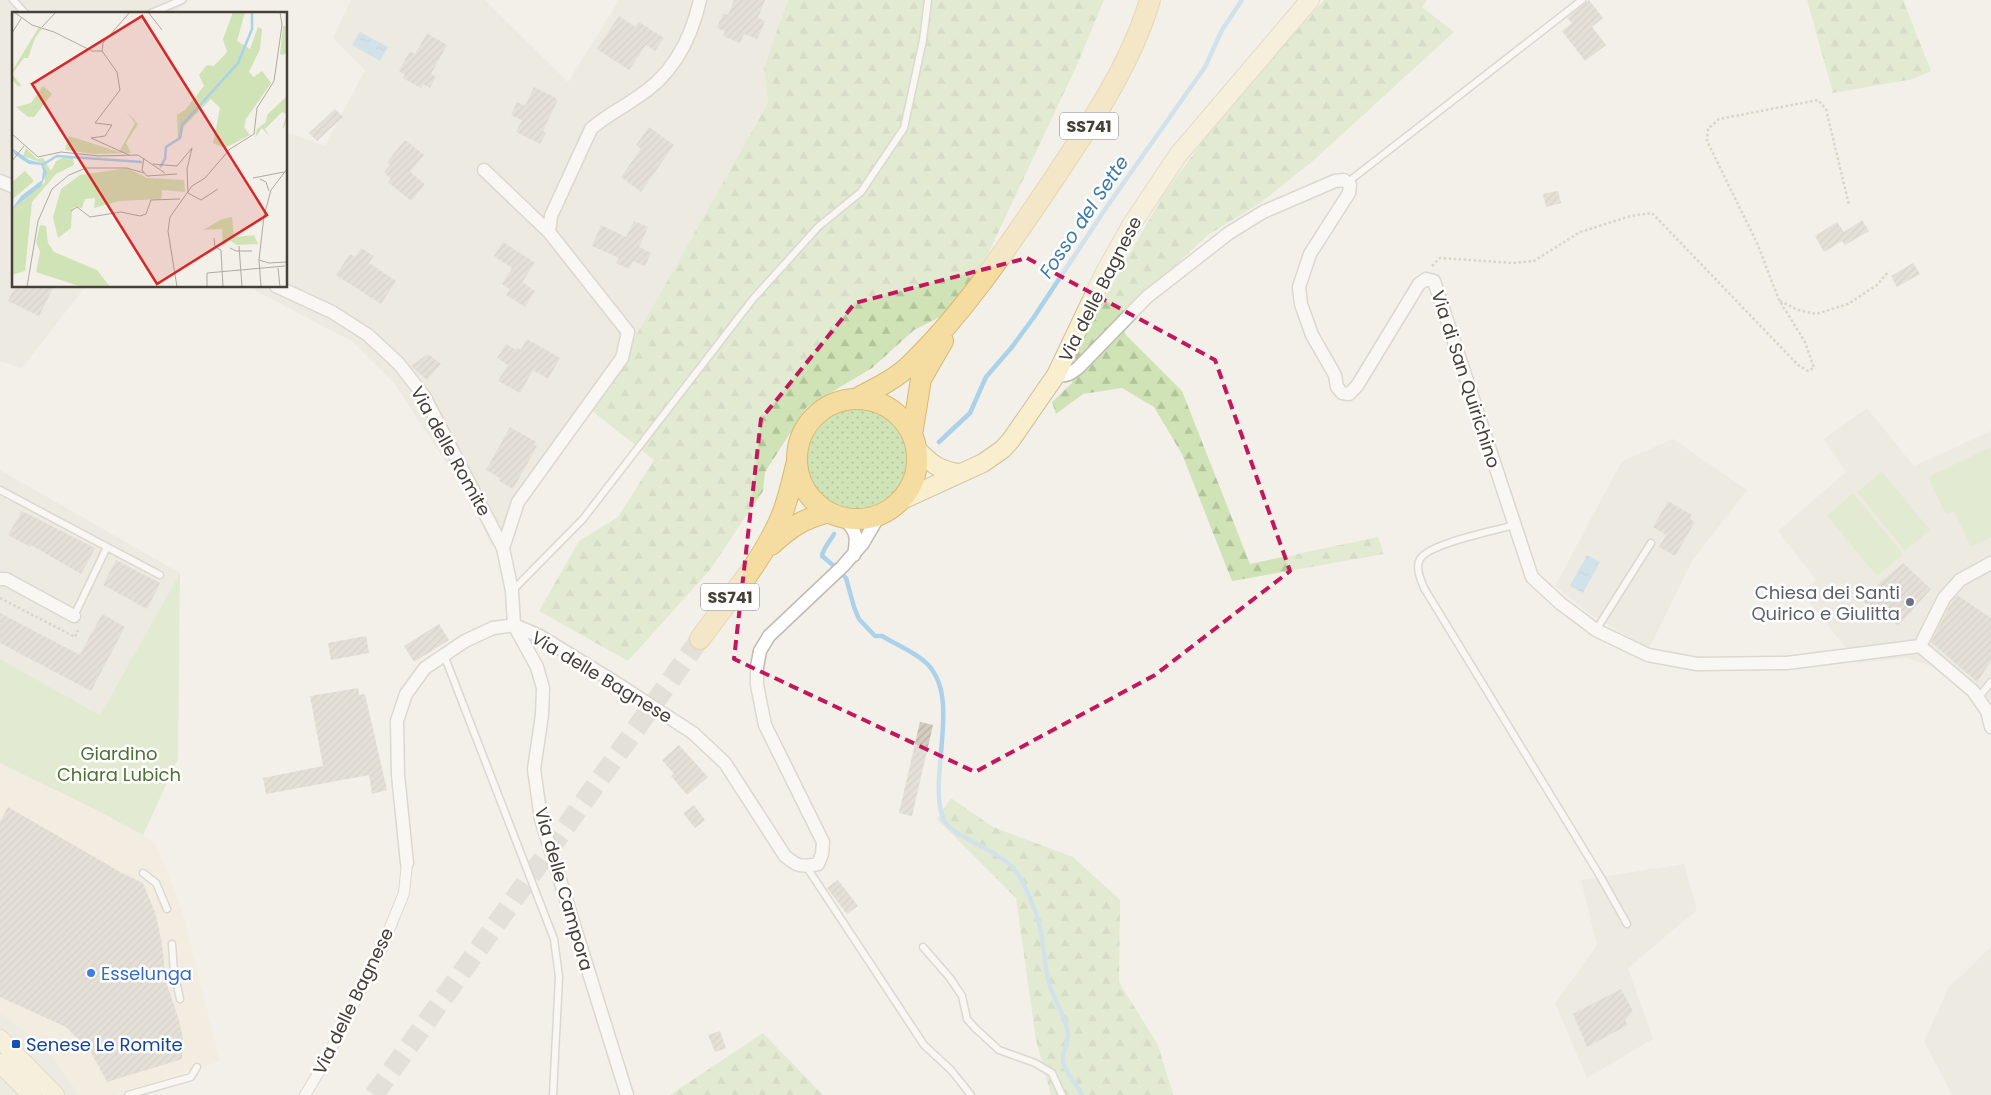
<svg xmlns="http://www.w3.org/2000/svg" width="1991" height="1095" font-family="Poppins,sans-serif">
  <defs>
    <pattern id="grass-dots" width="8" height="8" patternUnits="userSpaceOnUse" patternTransform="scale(1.25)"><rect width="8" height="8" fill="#cfe3b6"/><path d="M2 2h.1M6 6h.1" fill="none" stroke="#b3c49d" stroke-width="1.8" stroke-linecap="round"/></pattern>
    <pattern id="forest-firs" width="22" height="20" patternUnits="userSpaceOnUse" patternTransform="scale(1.25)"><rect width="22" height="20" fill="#cfe3b6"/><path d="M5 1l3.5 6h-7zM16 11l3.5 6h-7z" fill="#b3c49d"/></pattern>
    <pattern id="water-ripples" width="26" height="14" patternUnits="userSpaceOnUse" patternTransform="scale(1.25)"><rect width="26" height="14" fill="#acd1ea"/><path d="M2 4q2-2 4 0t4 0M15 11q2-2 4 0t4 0" fill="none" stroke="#95b4c9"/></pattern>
    <pattern id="building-hatch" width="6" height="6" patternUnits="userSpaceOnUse" patternTransform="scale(1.25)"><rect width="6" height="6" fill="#d4ccc0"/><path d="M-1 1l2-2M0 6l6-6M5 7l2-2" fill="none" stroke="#b7b0a6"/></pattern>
  </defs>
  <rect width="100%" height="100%" fill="#f3f0e9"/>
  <path fill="#e6e2d8" d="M0,0H191L170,14H14V286H86L22,368L0,361Z
    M351,0H485L568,82L619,0H788L764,67L768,103L648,315L591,410L492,547L472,502L394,383L353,342L247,286H286V132L325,146L365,70L333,38Z
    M1867,408L1914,466L1991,431V699L1979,714L1971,699L1939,669L1907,658L1858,663L1802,593L1816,580L1778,531L1846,472L1824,439Z
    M1673,439L1747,490L1692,561L1649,649L1590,614L1555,586L1622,461Z
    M0,470L180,573L100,715L0,659Z
    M1684,864L1697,910L1628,968L1653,1039L1587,1078L1555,1003L1597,945L1581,880Z
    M1991,947V1095H1952L1924,1041L1949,987Z
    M0,1013L49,1050L67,1078L80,1095H0Z"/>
  <path fill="#f3e7d7" d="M0,763L100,812L135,830L156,844L183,914L220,1061L113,1095H80L67,1078L49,1050L0,1013Z"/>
  <path fill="url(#grass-dots)" d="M807 459a50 50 0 1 1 100 0a50 50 0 1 1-100 0Z"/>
  <path fill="url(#forest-firs)" d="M788,0H1104L1077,65L964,305L914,330L872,368L807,407L765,472L763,491L709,571L628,661L539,611L579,541L618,517L654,460L591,410L648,315L768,103L764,67Z
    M1324,0H1427L1422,7L1454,32L1314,160L1263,201L1208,235L1119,317L1126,335L1182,391L1250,564L1378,537L1384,554L1232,581L1182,454L1154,407L1122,388L1083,394L1056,414L1052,402L1072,383L1076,347L1164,194L1220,118Z
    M1807,0H1903L1931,71L1913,79L1833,93Z
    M951,798L993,827L1073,857L1120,900L1119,982L1158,1045L1173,1095H1051L1036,1040L1016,898L937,819Z
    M763,1033L823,1095H670Z"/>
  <path fill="#cfe3b6" d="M1991,447V537L1971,547L1954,511L1946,514L1928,477Z
    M1882,472L1930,530L1905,551L1857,492Z
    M1853,493L1903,554L1877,576L1827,516Z
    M180,573L178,759L143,835L100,812L0,763V659L100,715Z"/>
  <path fill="url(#water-ripples)" d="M360,32L388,47L380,61L352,45Z
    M1587,555L1600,562L1583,593L1570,586Z"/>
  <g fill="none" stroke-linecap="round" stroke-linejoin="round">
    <path stroke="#acd1ea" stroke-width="4.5" d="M939,442L970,413L986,377L1012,347L1034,317L1106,208L1205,67L1222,30L1242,0
      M834,534C830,541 823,549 822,556L834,566L846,578L854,607L859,619L875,636H882C895,644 912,651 924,661C964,694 927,775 943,818C950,838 1003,850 1018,874C1030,895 1041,922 1043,946C1045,958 1045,970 1049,983C1054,999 1065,1016 1068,1033C1069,1042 1061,1053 1063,1062C1066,1074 1077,1084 1082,1095"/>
  </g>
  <path fill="url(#building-hatch)" d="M734,0H765L758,18L765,21L757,39L744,34L740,43L723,36L725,31L717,28L723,13L728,15Z
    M1589,0L1603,18L1592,27L1606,45L1585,61L1562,31L1572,23L1567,18Z
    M619,16L635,27L639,22L664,38L655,51L646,45L629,70L597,49Z
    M427,33L447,45L431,74L436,77L430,88L423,84L421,88L403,78L405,75L399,71L410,51L415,54Z
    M534,87L558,99L543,131L546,133L540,144L516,132L522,120L511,115L517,102L525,106Z
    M335,109L343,117L317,141L309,133Z
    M649,127L674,145L641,192L621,177L641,149L636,145Z
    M405,140L424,155L410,172L425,184L411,201L388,182L391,179L384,172L390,165L387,162Z
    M1558,191L1561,203L1546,207L1543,194Z
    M1862,220L1869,231L1845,245L1842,241L1824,252L1815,236L1837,222L1844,232Z
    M634,221L648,227L639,247L651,253L645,266L633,261L629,269L616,263L619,258L592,246L601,225L626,237Z
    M503,242L535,263L522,282L535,291L525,307L506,295L510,289L502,284L512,268L494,256Z
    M361,248L374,256L369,263L396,281L381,304L336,275L350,254L355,257Z
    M1913,263L1920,274L1897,287L1891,276Z
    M15,286H54L39,316L8,301Z
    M527,339L560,358L548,379L533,370L520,393L498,381L508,365L497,358L506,344L516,350L517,347L521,350Z
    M428,354L441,364L427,380L411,366Z
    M510,427L536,442L534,445L537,446L513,489L499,481L500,478L486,470Z
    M1668,501L1692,515L1690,519L1695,522L1675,556L1659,547L1666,535L1653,527Z
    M22,511L95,548L81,574L31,545L30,547L8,535Z
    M116,560L160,583L147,609L103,585Z
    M1903,563L1931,589L1898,626L1888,616L1885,619L1861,599Z
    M1957,595L1991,618V661L1977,682L1931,642L1951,603Z
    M0,613L80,655L102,614L125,627L91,691L0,643Z
    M439,624L449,640L414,662L404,646Z
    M366,636L369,653L331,660L328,643Z
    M358,688L359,695L365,694L387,790L372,794L369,775L266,794L263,778L323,766L310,696Z
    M920,722L933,725L912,816L899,813Z
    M679,745L708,777L687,795L671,776L674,774L662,760Z
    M694,805L705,820L695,828L683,813Z
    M8,807L122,873L143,883L156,915L162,944L166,982L179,1020L183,1038L182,1059L107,1082L91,1052L66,1027L0,997V822Z
    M838,880L858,906L847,914L827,888Z
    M1621,989L1633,1011L1625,1020L1628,1025L1587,1047L1573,1014Z
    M720,1031L726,1048L715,1052L708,1035Z"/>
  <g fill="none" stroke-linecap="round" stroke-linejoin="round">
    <path stroke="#d0cdc6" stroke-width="20" stroke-dasharray="20 10" stroke-linecap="butt" d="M374,1095L700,639"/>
    <g stroke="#c1bab0" stroke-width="9">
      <path id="service" d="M13,0L26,14
        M149,14L182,0
        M1348,182L1582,0
        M0,490L107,547
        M1514,525C1495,531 1430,543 1420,559C1415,568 1421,580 1424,588L1600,876L1627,924
        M512,591L583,519L753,299L818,227L861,192L904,128L923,40L928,0
        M74,616L107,547L160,575
        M1596,630L1651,543
        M444,655L554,939L559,977L553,1095
        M1978,698L1991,682
        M806,866L924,1045L951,1070L971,1095
        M143,873L156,883L167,909
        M172,944L174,972L180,999
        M923,947L950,978L962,996L967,1019L975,1028L999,1050L1035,1063L1052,1073L1062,1095
        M128,1095L191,1077L197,1067"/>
    </g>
    <g stroke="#c1bab0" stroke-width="12">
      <path id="pedestrian" d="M305,1095L322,1067L380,952L404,893L407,863"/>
    </g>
    <g stroke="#c1bab0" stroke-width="15">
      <path id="minor" d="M484,170L549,232
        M0,181L14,187
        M276,286L332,312L368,335L399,364L424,396L503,548L512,591L514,625L537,667L543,688L542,715L534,769L541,819L627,1095
        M1056,375C1066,377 1070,374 1078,368L1147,297L1229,233L1263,212L1335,181L1344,180L1350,185L1349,193L1310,254L1299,287L1301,304L1312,335L1335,375L1337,387L1342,393L1349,394L1357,386L1419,284L1426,279L1434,281L1532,577L1560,603L1596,630L1648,655L1697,664L1787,663L1920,646L1973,691L1987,711L1991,727
        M841,516C856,530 858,535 854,555
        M503,548L518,502L622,358L628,332L549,232L551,216L591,129C605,116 621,109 636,98C672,76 691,40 700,0
        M0,579H6L74,616
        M1920,646L1944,598L1960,580L1991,563
        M407,863L398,775L397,721L406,694L425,668L465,641L493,628L514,625L540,636L621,686L693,733L725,763L785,856C798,867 801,867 818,864L822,854L823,842L765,725L757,685V667L760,651L769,636L843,566L863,543L880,514"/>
    </g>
    <g stroke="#cec19d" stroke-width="20">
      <path id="secondary" d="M917,449C930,463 940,471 959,473
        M898,502L983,463L1003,449L1011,440L1056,375L1104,274L1132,224L1178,155L1310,0
        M0,1039L55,1095
        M0,1063L32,1095"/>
    </g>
    <g stroke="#d8b972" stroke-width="22">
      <path id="primary" d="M855,399C875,389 896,379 912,363C964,312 1005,251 1045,192C1085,132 1129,70 1150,0
        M797 459a60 60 0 1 1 120 0a60 60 0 1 1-120 0Z
        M912,435L921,379L943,341
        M771,545C792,526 801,520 829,512
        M700,639C728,600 762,562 781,517C788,500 792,482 796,465"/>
    </g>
    <path stroke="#beb39f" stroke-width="2.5" stroke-dasharray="2.5 2.5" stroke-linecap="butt" d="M1432,266L1440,258L1513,263L1534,261L1580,232L1631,216L1652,213L1798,365L1808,371L1814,368L1805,342L1779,300L1757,243L1707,141L1708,129L1719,119L1818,100L1826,109L1849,205
      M1780,301L1798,310L1816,314L1848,304L1877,285L1889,271
      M0,598L75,637L78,630"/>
    <use href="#service" stroke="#fff" stroke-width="6"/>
    <use href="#pedestrian" stroke="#fff" stroke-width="10"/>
    <use href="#minor" stroke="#fff" stroke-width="12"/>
    <use href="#secondary" stroke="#f9eecd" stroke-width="18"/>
    <use href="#primary" stroke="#f5dca1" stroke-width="20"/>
  </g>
  <path d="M0 0H1991V1095H0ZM1027,258L1215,360L1290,571L1155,675L975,772L734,659L761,419L855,303Z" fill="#f3f0e9" fill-opacity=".55" fill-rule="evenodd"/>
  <path fill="none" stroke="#c2185b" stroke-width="4" stroke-dasharray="10 6" stroke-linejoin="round" d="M1027,258L1215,360L1290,571L1155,675L975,772L734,659L761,419L855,303Z"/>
  <circle fill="#6b7280" stroke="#fff" stroke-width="2" cx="1910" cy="602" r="5"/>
  <circle fill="#3f7fe0" stroke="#fff" stroke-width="2" cx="91" cy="973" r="5"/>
  <rect fill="#1a4fb4" stroke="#fff" stroke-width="2" x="11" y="1039" width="10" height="10" rx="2.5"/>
  <g text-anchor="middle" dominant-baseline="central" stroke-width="5" stroke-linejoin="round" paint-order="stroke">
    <g fill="#fff" stroke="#7e7974" stroke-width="1">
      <rect x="1060" y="112.5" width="58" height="27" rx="4"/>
      <rect x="701" y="583.5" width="58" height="27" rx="4"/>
    </g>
    <g font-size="16" font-weight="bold" fill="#464038">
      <text x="1089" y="126">SS741</text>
      <text x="730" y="597">SS741</text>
    </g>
    <g font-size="18" fill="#464038" stroke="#fff">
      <text transform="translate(1100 289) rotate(-63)">Via delle Bagnese</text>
      <text transform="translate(1466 379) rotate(72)">Via di San Quirichino</text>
      <text transform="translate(451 451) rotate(61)">Via delle Romite</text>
      <text transform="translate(602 677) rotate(31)">Via delle Bagnese</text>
      <text transform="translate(564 889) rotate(74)">Via delle Campora</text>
      <text transform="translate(353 1001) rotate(-64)">Via delle Bagnese</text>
    </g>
    <g font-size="18" fill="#5b616d" stroke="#fff" text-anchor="end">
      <text x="1900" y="592">Chiesa dei Santi<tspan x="1900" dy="21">Quirico e Giulitta</tspan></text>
    </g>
    <g font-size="18" fill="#4a7231" stroke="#fff">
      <text x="119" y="753">Giardino<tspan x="119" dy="21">Chiara Lubich</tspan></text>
    </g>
    <g font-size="18" fill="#366cbe" stroke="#fff" text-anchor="start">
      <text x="101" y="973">Esselunga</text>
    </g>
    <g font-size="18" fill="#164399" stroke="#fff" text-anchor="start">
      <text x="26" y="1044">Senese Le Romite</text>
    </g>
    <g font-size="19" font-style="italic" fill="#3b7ba8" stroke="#fff">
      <text transform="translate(1084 217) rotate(-56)">Fosso del Sette</text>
    </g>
  </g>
  <g transform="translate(12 12)">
    <rect width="275" height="275" fill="#f3f0e9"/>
    <path d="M20,190L13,259L0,263V202Z" fill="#cfe3b6"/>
    <path d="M221,0H233L225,29L238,37L246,15L250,17L248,37L237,60L242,65L250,59L259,71L234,107L232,115L238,123L213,136L201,131L208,96L199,87L172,114L169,127H166L165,103L173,98L192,74L187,63L195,53L202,54L215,40L211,27ZM271,14H275V40L271,43L268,42ZM27,15L30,17L23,26L16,46H12L0,62L9,73L7,75L0,68V59ZM31,74L40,82L22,105H16L4,95L19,91ZM275,84V107L272,115L270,117L275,102L270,100L253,117L259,126L250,116L243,126L245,117L254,110L255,103ZM114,99L126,112L114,131L119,141L81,142L53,138L57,124L107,140L123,111ZM14,136L25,147L31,146L39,159L44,149L55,144L61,146L62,153L44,162L20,190L0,202V197L33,170L30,151L11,144ZM115,156L135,166L172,168L173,180L150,178L149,187L107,189L82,196L83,186L73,187L70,196L62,195L60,199L59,216L46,226L41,205L49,177L68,163ZM28,213L34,214L36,231L42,240L85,258L98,275H70L24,260L28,240L24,230Z" fill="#cfe3b6"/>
    <path d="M13,159L22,169L1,187L0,170ZM220,205L222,225L242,223L246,232L225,233L217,228L211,235L210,217L191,218L210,207Z" fill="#cfe3b6"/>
    <path d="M0,136L17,148L30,151L35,160L29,174L0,197L9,184L30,168L31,158L29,153L17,152L3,143Z" fill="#acd1ea"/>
    <path fill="none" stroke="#acd1ea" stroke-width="2.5" d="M30,153L45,144L130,150M148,155L153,147L154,135L168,126L170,113L226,51L240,17V0"/>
    <path fill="none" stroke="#aeaaa2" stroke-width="1" d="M2,0L20,13L42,20L80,39H90M136,0L150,18M30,15L44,0M0,21L10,5M0,122L26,145L49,140L87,144L126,143L153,161M117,143L79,126L93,124L100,113L83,111L108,78L105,60L90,39L91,31L118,0M132,146L130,158L135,164L165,162M0,149L12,134M141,152L165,154L180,136L175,157L176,181L189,188L206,177M241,166L272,160M248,167L254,170L257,179M59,199L65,195L78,205L109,200L128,204L134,202L139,188L168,187M202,226L203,235L209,238L211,275M227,234L230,275M218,236L224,239H240M247,248L257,251L275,250M266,256L268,275M15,275L26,209L40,177L57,163L74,156H115L132,161M165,275L156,219L158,205L180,174L193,166L218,137L242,122L245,96L262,69L270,13L268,0M195,275V261L273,254M249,275L247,248L252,204L259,178L275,157"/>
    <path fill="#d62828" fill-opacity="0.15" stroke="#d62828" stroke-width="2.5" d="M130,4L255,203L145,272L20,72Z"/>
    <rect width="275" height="275" fill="none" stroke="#464038" stroke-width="2.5"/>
  </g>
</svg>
